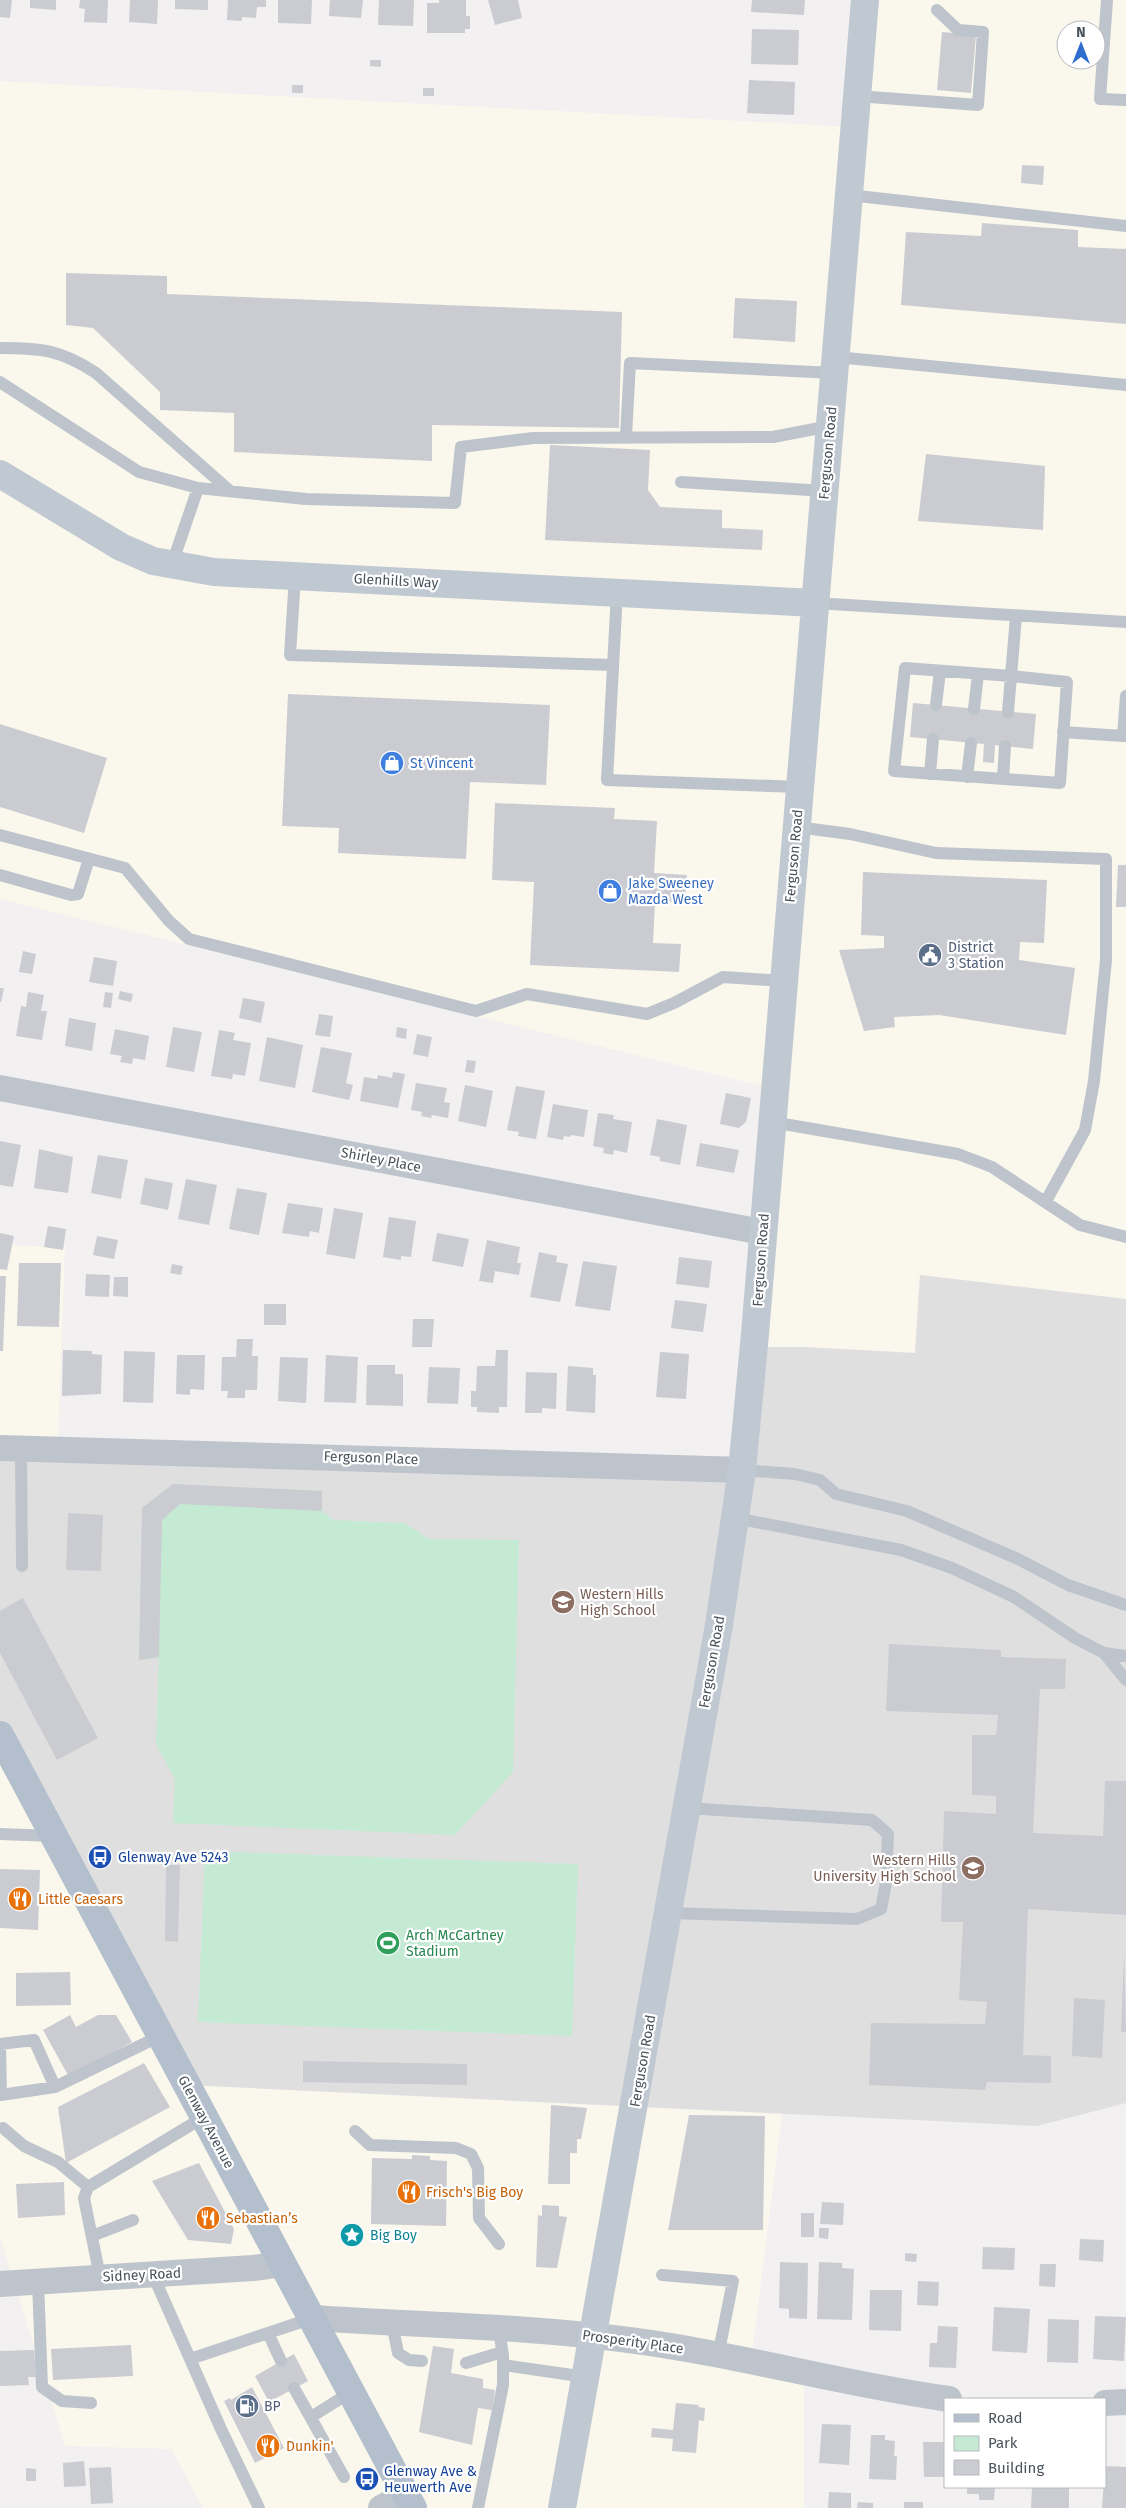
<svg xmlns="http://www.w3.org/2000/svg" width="1126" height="2508" font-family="'Fira Sans',sans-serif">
  <rect width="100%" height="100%" fill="#f2f0f0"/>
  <path fill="#faf7ec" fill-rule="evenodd" d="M865,0H1126V1299L920,1275L915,1353L804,1347H754L774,1089L0,899V81L854,127ZM1066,30H1096V60H1066Z
    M0,1245L65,1247L58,1449L0,1447Z
    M0,1735L187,2085L782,2114L751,2361L804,2372V2508H203L171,2449L65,2446L0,2237Z"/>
  <path fill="#e0dfe0" d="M920,1275L1126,1299V2103L1037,2126L186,2085L0,1735V1447L741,1470L754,1347H804L915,1353Z"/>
  <path fill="#c4ead4" d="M173,1484L322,1491V1511L333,1520L405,1523L429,1539L519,1540L513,1772L455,1835L173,1823L175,1779L156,1744L159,1658L139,1660L142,1508Z
    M205,1851L578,1864L572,2036L198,2022Z"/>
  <path fill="#cbccd2" d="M0,0H12L10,18L0,17Z
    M30,0H56V10L30,8Z
    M80,0H108L107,23L84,22L85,9L79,8Z
    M130,0H158L157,24L129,22Z
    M175,0H208V10L175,9Z
    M228,0H266V7H257L256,18L242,17V21L227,20Z
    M278,0H312L311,24L278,23Z
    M330,0H363L361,18L329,16Z
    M379,0H414L413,26L378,25Z
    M439,0H466V16H470V29H465V33H427V3H439Z
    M488,0H518L522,18L495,25Z
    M752,0H805L804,15L751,12Z
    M752,29L799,30L798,65L751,64Z
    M942,32L976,35L971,93L937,90Z
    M370,60H381V67L370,66Z
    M749,80L795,82L794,115L747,113Z
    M292,85H303V93H292Z
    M423,88H434V96H423Z
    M1022,165L1044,166L1043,185L1021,183Z
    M982,223L1078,230V247L1126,249V324L901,305L906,232L981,236Z
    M66,273L167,276V294L622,312L619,428L432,425V461L234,452V413L160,410V392L93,328L66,325Z
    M735,298L797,301L795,342L733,338Z
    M550,445L650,450L648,490L660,507L722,510V528L763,530L762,550L545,540Z
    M926,454L1045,466L1043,530L918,521Z
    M288,694L550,705L546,785L470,782L466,859L338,853L339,828L282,826Z
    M913,703L1036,714L1033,749L995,745L994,763L983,762L984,744L910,737Z
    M0,724L107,758L84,833L0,807Z
    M495,803L615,808L614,819L657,821L654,873L687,875L685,902L655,901L653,943L681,944L679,972L530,965L534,882L492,880Z
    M1118,865H1126V907H1116Z
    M863,872L1047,880L1044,943L1020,942L1019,960L1075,968L1066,1035L939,1015L894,1017L895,1027L864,1031L839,950L884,948V936L861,935Z
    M23,951L36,954L32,974L19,972Z
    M94,957L117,961L113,986L89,982Z
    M0,988H4L1,1002H0Z
    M120,991L133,994L131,1002L118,999Z
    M28,992L44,995L41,1011H47L42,1040L16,1036L21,1006L26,1007Z
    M105,992L113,993L111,1008L103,1007Z
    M243,998L265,1002L261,1023L239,1018Z
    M319,1014L333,1016L330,1037L315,1035Z
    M69,1018L96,1023L92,1051L65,1046Z
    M173,1027L202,1032L194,1072L166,1067Z
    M397,1027L407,1029L406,1039L396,1037Z
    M115,1029L149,1036L145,1060L133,1058L132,1064L120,1062L122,1056L110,1054Z
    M219,1030L235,1033L233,1040L251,1043L245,1076L233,1074L232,1079L211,1076Z
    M417,1034L432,1037L428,1057L413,1054Z
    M267,1037L303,1045L295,1088L259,1081Z
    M321,1047L352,1053L346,1083L353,1085L349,1100L312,1092Z
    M467,1060L476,1061L474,1073L465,1072Z
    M393,1072L405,1074L398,1108L360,1101L364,1077L377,1079L378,1075L392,1078Z
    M416,1083L447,1088L444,1102L450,1103L448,1118L432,1115L431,1118L421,1116L422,1112L411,1110Z
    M465,1085L493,1091L486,1127L458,1121Z
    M516,1086L545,1091L536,1139L518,1136L519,1132L507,1130Z
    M726,1093L751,1098L746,1122L739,1128L720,1124Z
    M553,1104L588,1110L584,1137L571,1135L570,1137L564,1136L563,1140L547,1137Z
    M598,1113L614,1115L613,1119L632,1122L627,1153L614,1150L613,1155L603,1153L604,1148L593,1146Z
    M657,1119L687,1125L680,1165L660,1161V1157L650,1155Z
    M0,1141L21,1145L13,1187L0,1185Z
    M700,1143L739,1150L734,1173L696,1166Z
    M39,1149L73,1157L68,1193L34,1188Z
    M98,1155L128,1160L121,1199L91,1193Z
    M145,1178L173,1183L168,1210L140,1204Z
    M186,1179L217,1185L209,1225L178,1219Z
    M237,1188L267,1193L259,1235L229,1229Z
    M288,1203L323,1208L319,1233L310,1231L309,1237L282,1233Z
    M334,1208L363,1213L355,1259L326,1254Z
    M389,1217L416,1221L411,1257L401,1256V1260L383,1257Z
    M48,1226L66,1229L63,1250L44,1247Z
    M0,1233L14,1236L7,1270L0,1269Z
    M437,1233L469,1239L463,1267L432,1261Z
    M97,1236L118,1240L114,1259L93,1255Z
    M487,1240L520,1247L517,1263H521L519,1275L495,1271L493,1283L479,1281Z
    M539,1252L557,1256L556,1262L568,1264L560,1302L530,1297Z
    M679,1257L712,1261L709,1288L676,1284Z
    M583,1261L617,1266L610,1311L575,1306Z
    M19,1263H61L59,1327L17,1326Z
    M172,1264L183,1266L181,1275L170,1273Z
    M86,1274L110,1275L109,1297L85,1296Z
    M0,1276H6L3,1351H0Z
    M114,1277H128V1297L113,1296Z
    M675,1300L707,1304L703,1332L671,1328Z
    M264,1304H286V1325H264Z
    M413,1319H434L432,1347H412Z
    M237,1339H253L252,1356H258L257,1390H245V1398H227L228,1391H221L222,1357H236Z
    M63,1350L92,1351V1354L102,1355L101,1394L62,1396Z
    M496,1350H508L507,1407H499V1413L477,1412V1407H471V1391H476L477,1366H495Z
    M124,1351L155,1352L153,1403L123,1402Z
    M660,1352L689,1354L686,1399L656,1397Z
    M177,1355H205L204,1390L190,1389V1395L176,1394Z
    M326,1355L358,1357L356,1403L324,1402Z
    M280,1357L308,1358L306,1403L278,1401Z
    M367,1365H395V1374H403V1406L366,1405Z
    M568,1366L593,1368V1375H596L595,1413L566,1411Z
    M429,1367L460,1368L458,1404L427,1403Z
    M526,1372L557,1373L556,1409L542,1408V1413H525Z
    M173,1484L322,1491V1511L180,1504L162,1520L159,1657L139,1660L142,1508Z
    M68,1513L103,1515L101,1571L66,1570Z
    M23,1598L98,1738L57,1760L0,1653V1611Z
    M889,1644L1001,1650V1657L1066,1659L1065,1689H1040L1033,1833L1103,1836L1105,1781H1126V1915L1028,1909L1023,2055L1051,2056V2083L987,2082L985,2090L869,2085L871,2023L985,2024L987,2002L959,2000L963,1922H941L944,1811L996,1814V1796L972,1795V1735H996L998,1715L886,1711Z
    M166,1865H180L178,1942L165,1941Z
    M0,1869L40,1870L38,1930L0,1928Z
    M1124,1956L1126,2032H1121Z
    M70,1972L71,2005L16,2006V1973Z
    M1074,1998L1105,2000L1102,2058L1072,2056Z
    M70,2015L76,2027L98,2015H116L132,2042L69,2077L43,2030Z
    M303,2061L467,2064V2085L303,2082Z
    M144,2063L170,2107L66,2163L58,2107Z
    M551,2105L587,2108L581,2139H577V2153H570V2184H548Z
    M689,2115L765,2116L763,2230H668Z
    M412,2155L430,2156V2160L447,2161L446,2226L371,2224L372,2158L412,2159Z
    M199,2163L234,2229L231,2244L188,2240L152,2181Z
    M64,2182L65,2215L18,2218L16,2184Z
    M822,2202L844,2203L843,2225L820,2224Z
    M542,2205L559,2206V2216L567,2217L557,2268L536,2267L538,2215L542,2216Z
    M801,2213H814V2237H801Z
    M819,2228H829L828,2239L819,2238Z
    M1080,2239L1104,2240L1103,2262L1079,2260Z
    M983,2247L1015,2248L1014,2270L982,2269Z
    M905,2253L917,2254L916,2262L905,2261Z
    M780,2262L808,2263L807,2319L789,2318V2309L779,2308Z
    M819,2262L842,2263V2268L854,2269L852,2320L817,2319Z
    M1040,2264H1056L1055,2287L1039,2286Z
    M918,2281L939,2282L938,2306L917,2305Z
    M870,2290H902L901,2331L869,2330Z
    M994,2307L1030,2309L1027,2353L992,2351Z
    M1095,2316L1126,2317L1124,2361L1093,2359Z
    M1048,2319L1079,2320L1078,2363L1047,2362Z
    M938,2326L958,2327L956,2368L929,2367L930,2343H937Z
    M131,2345L133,2376L53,2380L51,2349Z
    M433,2346L454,2349L451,2373L483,2379V2388L495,2390L492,2410L478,2408L472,2445L419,2432Z
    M34,2350L36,2377H28L29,2385L0,2386V2351Z
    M294,2354L308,2381L269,2402L255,2376Z
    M252,2387L284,2448L255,2463L224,2401L230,2398L231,2400Z
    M676,2403L699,2405L698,2407L705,2408L704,2421L699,2420L696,2453L672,2451L673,2439L651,2437L652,2428L673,2430Z
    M822,2424L851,2425L849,2465L819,2463Z
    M871,2435H885V2440L895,2441L894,2456H897L896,2480L869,2479Z
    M923,2442H945V2477H924Z
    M84,2461L86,2486L64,2487L63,2463Z
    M1105,2466L1126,2467V2508H1102Z
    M111,2467L113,2503L91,2504L89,2468Z
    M26,2468L36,2469V2481H26Z
    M967,2487H995L994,2500H979V2494H967Z
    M1032,2487H1069V2508H1031Z
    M829,2492L851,2493V2508H828Z
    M858,2502L873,2503V2508H857Z
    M904,2502H923V2508H904Z"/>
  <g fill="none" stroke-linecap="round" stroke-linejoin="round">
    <path stroke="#bec4cb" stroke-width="12" d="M1107,0L1100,99L1126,100
      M857,96L978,105L983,32L958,30L937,10
      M849,195L1126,226
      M0,348C42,348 61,350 96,373L230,491
      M836,357L1126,385
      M0,382L139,472L198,488L172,564
      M626,436L630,363L834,373
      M681,482L825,491
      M198,488L306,499L455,503L461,447L533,438L773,437L830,426
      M295,576L290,655L613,665
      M617,592L607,780L800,787
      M815,603L1126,622
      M1126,696L1123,736H1126
      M936,705L940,671
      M974,709L978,674
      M1008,712L1011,676L905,668L894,771L1060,783L1067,682L1011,676L1016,616
      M1063,732L1123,736
      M930,774L933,739
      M967,777L971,743
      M1003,779L1005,746
      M797,827L850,834L936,853L1106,859V960L1094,1081L1085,1130L1046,1201
      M0,835L125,868L169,921L189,939L476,1011L527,994L647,1014L674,1003L723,977L783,981
      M0,875L71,895L78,894L89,859
      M772,1122L958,1154L992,1167L1080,1225L1126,1237
      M21,1448L22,1566
      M742,1470L795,1474L820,1480L836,1494L907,1511L1018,1559L1068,1585L1126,1605
      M735,1518L901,1550L952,1568L1014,1597L1075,1638L1104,1653L1126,1656
      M1104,1653L1126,1680
      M0,1834L54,1836
      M669,1913L857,1919L881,1909L886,1883L888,1834L872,1820L687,1808
      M55,2087L34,2040L0,2044L1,2095L55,2087L160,2036
      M3,2128L24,2146L58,2162L88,2187
      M355,2131L370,2145L456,2148L471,2154L478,2168L479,2218L499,2244
      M92,2236L133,2220
      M153,2275L221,2429L259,2508
      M662,2275L733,2281L718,2356
      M100,2277L84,2198L88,2187L204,2117
      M38,2282L42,2387L62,2401L91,2403
      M392,2323L398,2353L409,2360L422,2361
      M268,2333L281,2361
      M190,2359L313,2318
      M466,2363L502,2352
      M503,2365L586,2377
      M294,2388L344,2477
      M311,2417L351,2392
      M478,2508L503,2385V2356L499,2329"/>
    <path stroke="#bec4cb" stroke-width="26" d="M0,1088L762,1232
      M0,1448L742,1470
      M0,2284L253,2268L283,2264
      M313,2318C418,2325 525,2326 629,2340C737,2354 841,2384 949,2399
      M1105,2403L1126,2402
      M381,2508L405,2495"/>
    <path stroke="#c0c8d1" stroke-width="28" d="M0,474L121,547L153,561L214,572L815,603
      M562,2508L719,1625L742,1470L755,1334L865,0"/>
    <path stroke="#b3bfcc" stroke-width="28" d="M0,1735L413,2508"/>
  </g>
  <defs>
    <g id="shop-disc" transform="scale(1.25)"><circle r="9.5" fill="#3f7fe0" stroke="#fff"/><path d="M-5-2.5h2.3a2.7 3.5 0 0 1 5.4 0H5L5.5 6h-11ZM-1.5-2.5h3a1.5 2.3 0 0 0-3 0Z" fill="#fff"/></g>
    <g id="civic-disc" transform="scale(1.25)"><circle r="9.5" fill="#5c6f8a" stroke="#fff"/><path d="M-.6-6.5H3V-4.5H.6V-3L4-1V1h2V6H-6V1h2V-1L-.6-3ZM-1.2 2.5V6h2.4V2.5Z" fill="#fff"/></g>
    <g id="school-disc" transform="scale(1.25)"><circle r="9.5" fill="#8d6e63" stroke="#fff"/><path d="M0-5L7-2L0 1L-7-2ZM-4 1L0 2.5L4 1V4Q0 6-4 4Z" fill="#fff"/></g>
    <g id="bus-disc" transform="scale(1.25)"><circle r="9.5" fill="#1a4fb4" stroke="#fff"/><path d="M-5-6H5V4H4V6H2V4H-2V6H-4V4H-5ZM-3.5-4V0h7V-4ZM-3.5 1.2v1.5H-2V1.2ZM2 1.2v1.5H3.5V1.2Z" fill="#fff"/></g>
    <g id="restaurant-disc" transform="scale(1.25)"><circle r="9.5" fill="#e8710a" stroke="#fff"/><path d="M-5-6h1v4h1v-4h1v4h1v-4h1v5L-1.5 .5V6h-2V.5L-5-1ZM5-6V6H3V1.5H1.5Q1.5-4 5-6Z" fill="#fff"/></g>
    <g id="stadium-disc" transform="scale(1.25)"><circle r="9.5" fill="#2e9e5b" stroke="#fff"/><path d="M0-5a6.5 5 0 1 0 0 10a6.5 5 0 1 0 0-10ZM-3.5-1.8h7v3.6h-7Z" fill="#fff"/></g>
    <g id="sight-disc" transform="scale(1.25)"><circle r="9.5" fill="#0f9aa8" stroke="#fff"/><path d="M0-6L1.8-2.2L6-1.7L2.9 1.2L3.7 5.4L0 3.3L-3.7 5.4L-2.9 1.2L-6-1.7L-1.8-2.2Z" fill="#fff"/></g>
    <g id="fuel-disc" transform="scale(1.25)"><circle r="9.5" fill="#5c6f8a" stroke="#fff"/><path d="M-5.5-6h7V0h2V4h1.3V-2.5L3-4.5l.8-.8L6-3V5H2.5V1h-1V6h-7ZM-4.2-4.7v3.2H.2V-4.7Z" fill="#fff"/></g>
  </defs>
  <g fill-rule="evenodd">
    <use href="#shop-disc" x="392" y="763"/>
    <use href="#shop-disc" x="610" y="891"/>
    <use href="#civic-disc" x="930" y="955"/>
    <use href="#school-disc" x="563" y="1602"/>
    <use href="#bus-disc" x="100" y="1857"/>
    <use href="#school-disc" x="973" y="1868"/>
    <use href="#restaurant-disc" x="20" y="1899"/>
    <use href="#stadium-disc" x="388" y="1943"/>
    <use href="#restaurant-disc" x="409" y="2192"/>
    <use href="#restaurant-disc" x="208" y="2218"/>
    <use href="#sight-disc" x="352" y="2235"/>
    <use href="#fuel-disc" x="247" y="2406"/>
    <use href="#restaurant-disc" x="268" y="2446"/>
    <use href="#bus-disc" x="367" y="2479"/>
  </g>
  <g text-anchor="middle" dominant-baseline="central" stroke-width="4.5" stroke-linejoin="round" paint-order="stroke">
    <g font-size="14" fill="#4a535c" stroke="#fff">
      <text transform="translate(828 453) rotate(-85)">Ferguson Road</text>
      <text transform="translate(396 581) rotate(3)">Glenhills Way</text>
      <text transform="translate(794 856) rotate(-85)">Ferguson Road</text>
      <text transform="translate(381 1160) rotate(11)">Shirley Place</text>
      <text transform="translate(761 1260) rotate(-86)">Ferguson Road</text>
      <text transform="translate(371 1458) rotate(2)">Ferguson Place</text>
      <text transform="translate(712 1662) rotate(-80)">Ferguson Road</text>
      <text transform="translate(643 2061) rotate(-80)">Ferguson Road</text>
      <text transform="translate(206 2122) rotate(62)">Glenway Avenue</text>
      <text transform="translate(142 2275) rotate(-3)">Sidney Road</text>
      <text transform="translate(633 2342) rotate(8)">Prosperity Place</text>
    </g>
    <g font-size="14" fill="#366cbe" stroke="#fff" text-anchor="start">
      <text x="410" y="763">St Vincent</text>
      <text x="628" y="883">Jake Sweeney<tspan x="628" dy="16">Mazda West</tspan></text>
    </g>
    <g font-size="14" fill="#4e5e75" stroke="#fff" text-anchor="start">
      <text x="948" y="947">District<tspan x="948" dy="16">3 Station</tspan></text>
      <text x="264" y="2406">BP</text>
    </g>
    <g font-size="14" fill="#785e54" stroke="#fff" text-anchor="start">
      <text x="580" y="1594">Western Hills<tspan x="580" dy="16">High School</tspan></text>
      <text x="956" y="1860" text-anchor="end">Western Hills<tspan x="956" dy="16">University High School</tspan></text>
    </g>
    <g font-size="14" fill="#164399" stroke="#fff" text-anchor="start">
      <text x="118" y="1857">Glenway Ave 5243</text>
      <text x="384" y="2471">Glenway Ave &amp;<tspan x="384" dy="16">Heuwerth Ave</tspan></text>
    </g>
    <g font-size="14" fill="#c56008" stroke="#fff" text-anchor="start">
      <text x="38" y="1899">Little Caesars</text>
      <text x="426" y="2192">Frisch's Big Boy</text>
      <text x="226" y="2218">Sebastian’s</text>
      <text x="286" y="2446">Dunkin'</text>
    </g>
    <g font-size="14" fill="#27864d" stroke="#fff" text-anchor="start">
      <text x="406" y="1935">Arch McCartney<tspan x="406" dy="16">Stadium</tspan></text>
    </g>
    <g font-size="14" fill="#0d838f" stroke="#fff" text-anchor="start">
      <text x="370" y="2235">Big Boy</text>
    </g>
  </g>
  <rect x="944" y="2398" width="162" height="90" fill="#ffffff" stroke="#b7babe"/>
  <rect x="954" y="2414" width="25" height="8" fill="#b3bfcc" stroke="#b7babe"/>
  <text x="988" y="2423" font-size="15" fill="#4a535c">Road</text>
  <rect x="954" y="2436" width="25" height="15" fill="#c4ead4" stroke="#b7babe"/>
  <text x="988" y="2448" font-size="15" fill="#4a535c">Park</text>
  <rect x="954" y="2460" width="25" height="15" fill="#cbccd2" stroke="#b7babe"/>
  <text x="988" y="2473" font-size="15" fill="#4a535c">Building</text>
  <g transform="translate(1081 45)"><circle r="24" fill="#ffffff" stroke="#b7babe"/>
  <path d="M0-4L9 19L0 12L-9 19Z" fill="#2e6ecf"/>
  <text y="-8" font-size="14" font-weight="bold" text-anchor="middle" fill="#4a535c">N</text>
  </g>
</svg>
